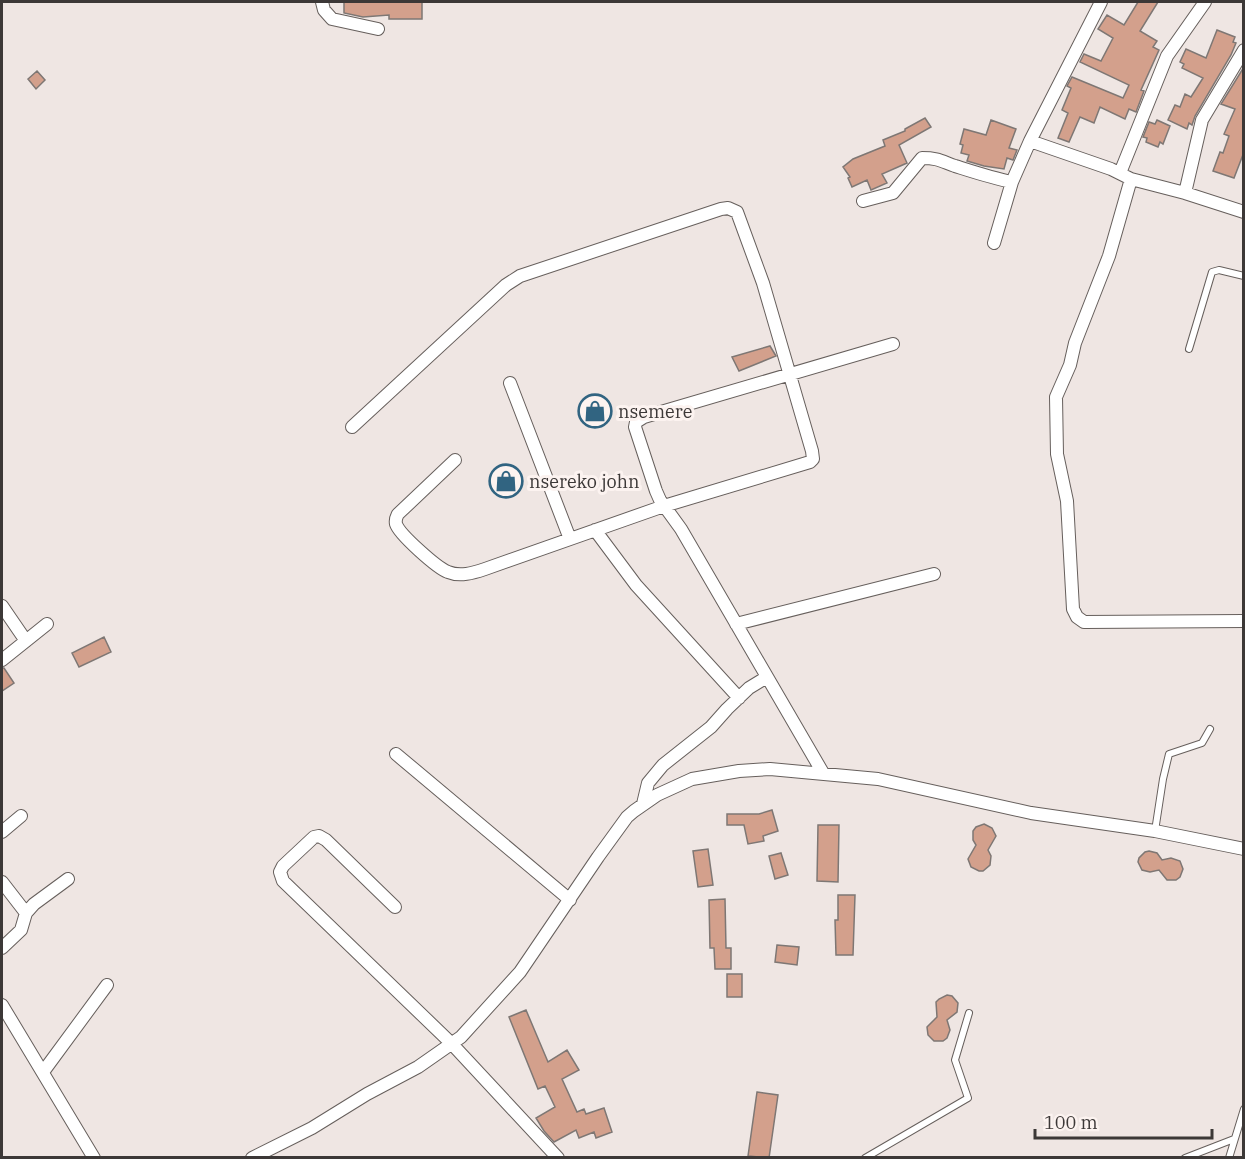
<svg xmlns="http://www.w3.org/2000/svg" width="1245" height="1159" font-family="'IBM Plex Serif',serif">
  <rect width="100%" height="100%" fill="#efe6e3"/>
  <path fill="#d3a08c" stroke="#7e7774" stroke-width="1.5" d="M344,2H422V19H389V15L363,17L344,13Z
    M1138,2H1158L1140,31L1157,41L1153,47L1159,50L1141,90L1144,91L1136,112L1129,109L1125,119L1100,107L1094,123L1080,117L1069,142L1058,138L1068,113L1062,110L1071,88L1067,86L1072,77L1123,98L1129,85L1080,62L1084,54L1101,61L1113,38L1098,29L1107,15L1124,25Z
    M1217,30L1235,37L1233,42L1236,43L1231,55L1195,116L1192,125L1189,123L1187,129L1168,120L1175,105L1180,107L1185,94L1191,97L1203,78L1182,68L1184,64L1180,62L1186,49L1206,58Z
    M1244,67V152L1234,178L1213,171L1220,152L1223,153L1229,136L1224,134L1235,109L1221,104Z
    M37,71L45,80L36,89L28,79Z
    M925,118L931,127L899,145L907,163L882,174L887,183L871,190L867,180L852,187L848,178L850,177L843,167L853,159L885,146L883,140L905,131V129Z
    M991,120L1016,129L1009,148L1017,150L1013,160L1007,158L1004,169L984,166L967,161L969,155L961,153L963,145L960,144L964,129L986,135Z
    M1157,120L1170,126L1163,144L1160,142L1158,147L1146,142L1147,138L1143,137L1149,122L1155,124Z
    M770,346L776,356L739,371L732,357Z
    M104,637L111,652L79,667L72,653Z
    M2,668H4L14,683L2,691Z
    M772,810L778,831L763,836L764,841L748,844L744,825H727V814H759Z
    M984,824L992,828L996,836L988,850L991,856L990,865L983,871H979L971,867L968,859L976,845L973,840V831L976,827Z
    M818,825H839L838,882L817,881Z
    M708,849L713,885L698,887L693,851Z
    M1149,851L1157,853L1162,860L1171,858L1180,861L1183,869L1180,877L1176,880H1167L1159,870L1150,872L1142,870L1138,862L1139,858L1145,852Z
    M781,853L788,875L775,879L769,856Z
    M838,895H855L853,955H836L835,920H838Z
    M725,899L726,948H731V969H715L714,948H710L709,900Z
    M777,945L799,947L797,965L775,962Z
    M727,974H742V997H727Z
    M947,995L952,996L958,1003L957,1012L947,1020L950,1030L947,1038L943,1041H934L928,1035L927,1027L937,1017L936,1002L939,999Z
    M526,1010L548,1062L567,1050L579,1070L562,1079L577,1112L584,1109L586,1114L604,1108L612,1132L596,1138L594,1132L579,1138L576,1130L554,1142L544,1131L536,1118L555,1107L545,1086L538,1089L509,1017Z
    M757,1092L778,1095L769,1158L748,1156Z"/>
  <g fill="none" stroke-linecap="round" stroke-linejoin="round">
    <g stroke="#665f5c" stroke-width="8">
      <path id="service" d="M1189,349L1212,272L1219,270L1244,276
        M1155,831L1163,779L1169,754L1202,743L1210,729
        M865,1158L968,1098L955,1060L969,1013
        M1185,1158L1234,1139
        M1229,1158L1244,1109"/>
    </g>
    <g stroke="#665f5c" stroke-width="14">
      <path id="minor" d="M322,2L324,10L332,19L378,29
        M1101,2L1030,141L1111,169L1131,179L1185,193L1244,212
        M1120,173L1167,56L1205,2
        M1131,179L1109,256L1075,343L1070,365L1056,397L1057,454L1067,501L1073,609L1077,617L1084,622L1244,621
        M1185,193L1202,120L1244,50
        M863,201L893,193L922,158C938,158 941,161 955,166C974,172 992,178 1012,182
        M994,243L1012,182L1030,141
        M510,383L570,539
        M352,427L506,285L520,276L721,209L728,208L737,212L763,283L812,451L813,459L810,462L664,506L485,569C473,573 460,577 448,572C437,568 399,534 396,524C395,519 396,518 398,514L455,460
        M595,530L636,585L739,698
        M2,606L26,641
        M736,624L934,574
        M2,660L47,624
        M396,754L570,900
        M823,773L681,529L660,500L656,491L635,427L636,422L644,417L893,344
        M643,804L648,783L663,765L711,727L727,709L749,688L767,677
        M2,832L21,816
        M2,882L26,913
        M395,907L326,840L319,836L314,837L283,866L280,872L283,881L452,1044L558,1158
        M2,948L21,930L26,913L34,904L68,879
        M2,1005L94,1158
        M43,1072L107,985
        M252,1158L312,1128L367,1094L418,1067L461,1037L520,972L598,857L627,817L634,811L657,795L692,779L739,771L770,769L878,779L1031,813L1155,831L1244,849"/>
    </g>
    <use href="#service" stroke="#fff" stroke-width="6"/>
    <use href="#minor" stroke="#fff" stroke-width="12"/>
  </g>
  <defs>
    <g id="shop-ring" transform="scale(1.725)"><circle r="9.5" fill="#fcf3f0" stroke="#316481" stroke-width="1.5"/><path d="M-5-2.5h2.3a2.7 3.5 0 0 1 5.4 0H5L5.5 6h-11ZM-1.5-2.5h3a1.5 2.3 0 0 0-3 0Z" fill="#316481"/></g>
  </defs>
  <g fill-rule="evenodd">
    <use href="#shop-ring" x="595" y="411"/>
    <use href="#shop-ring" x="506" y="481"/>
  </g>
  <g text-anchor="middle" dominant-baseline="central" stroke-width="6" stroke-linejoin="round" paint-order="stroke">
    <g font-size="18" fill="#3c3837" stroke="#fcf3f0" text-anchor="start">
      <text x="618" y="411">nsemere</text>
      <text x="529" y="481">nsereko john</text>
    </g>
  </g>
  <rect width="1245" height="1159" fill="none" stroke="#3c3837" stroke-width="6"/>
  <path d="M1035 1129v9h177v-9" fill="none" stroke="#3c3837" stroke-width="3"/>
  <text x="1044" y="1129" font-size="18" fill="#3c3837" stroke="#fcf3f0" stroke-width="4.5" paint-order="stroke">100 m</text>
</svg>
